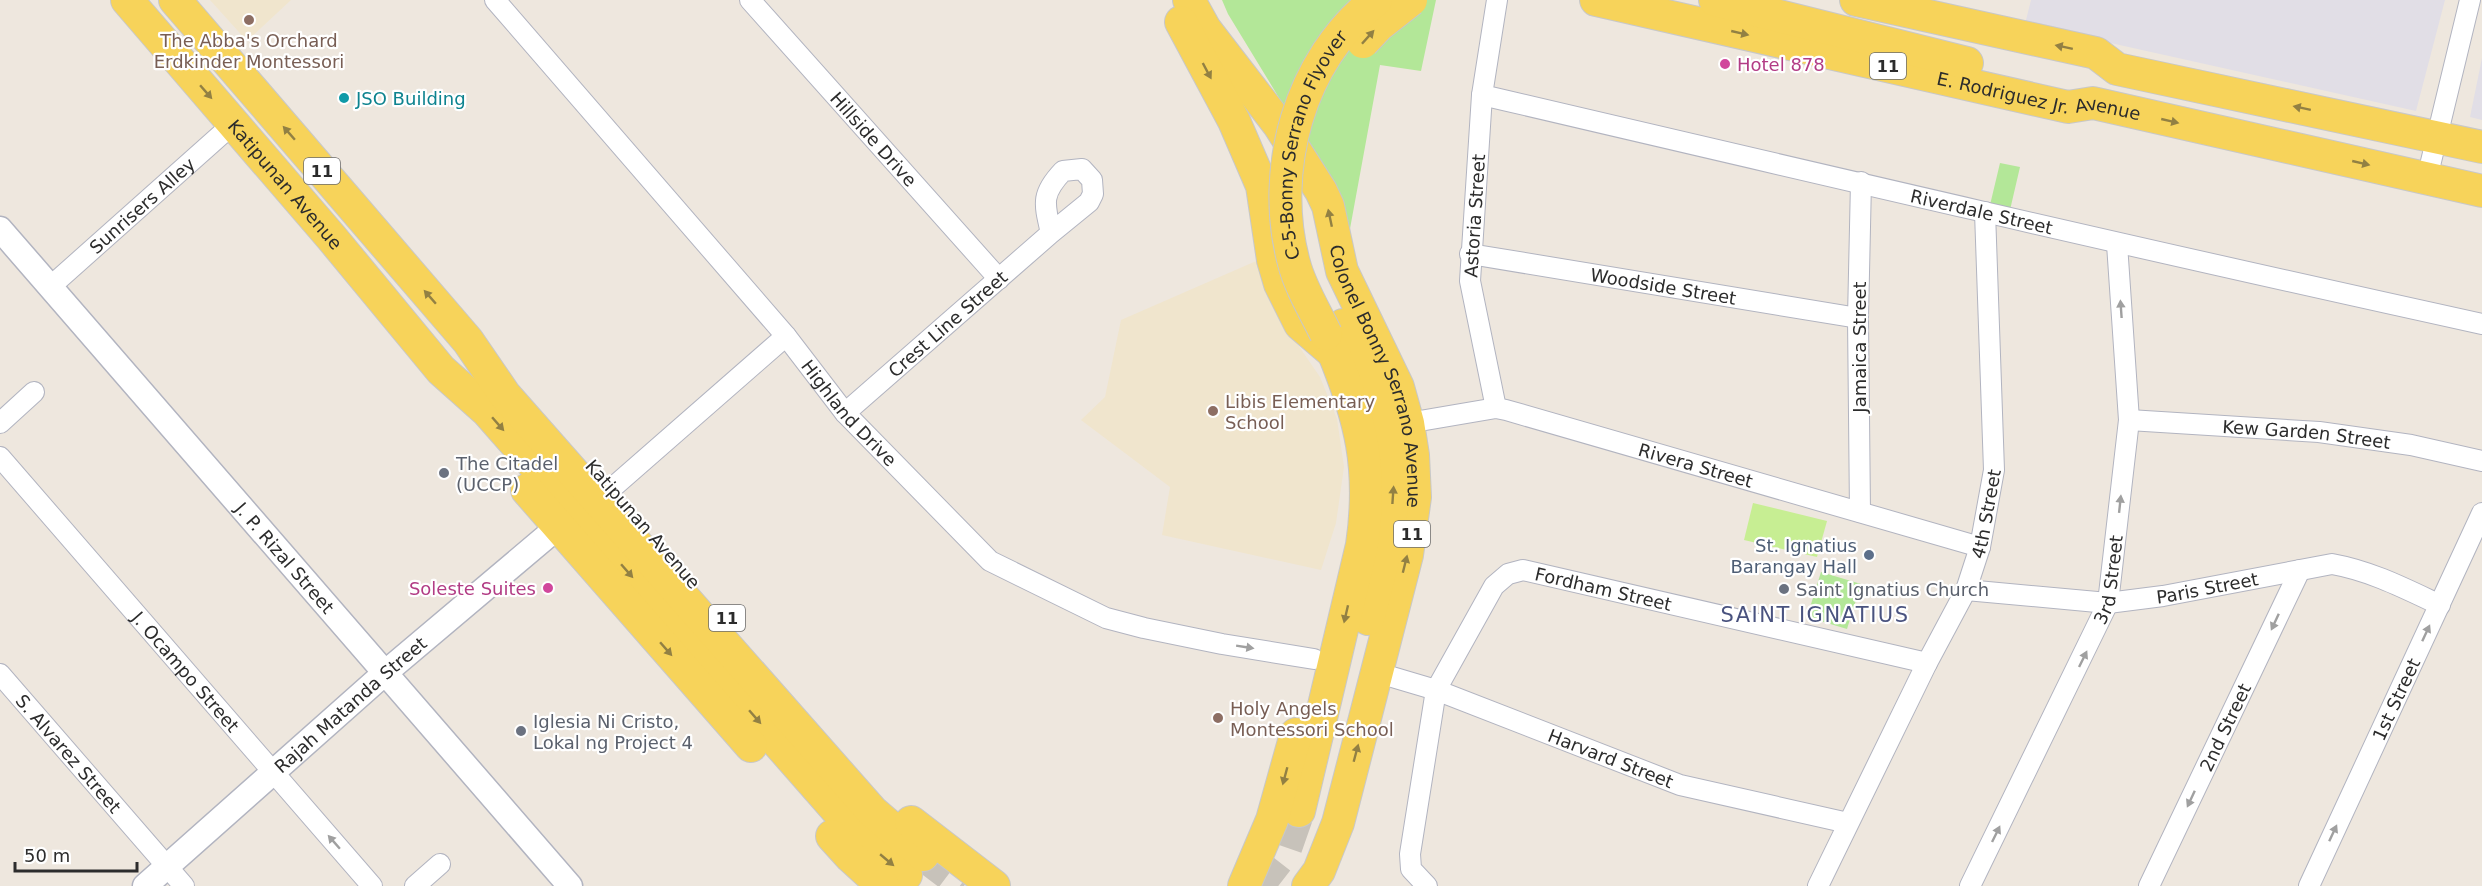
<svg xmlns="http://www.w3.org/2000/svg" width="2482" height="886" font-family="'DejaVu Sans',sans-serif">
  <rect width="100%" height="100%" fill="#eee7de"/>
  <path fill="#e1dee6" d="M2031,0H2445L2416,111L2025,24Z
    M2482,58V120L2470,117Z"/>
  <path fill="#f0e5cd" d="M210,0H291L247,41Z
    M1263,258L1285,326L1320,377L1337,419L1344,467L1336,523L1321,570L1162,535L1170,487L1081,420L1105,397L1121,320Z"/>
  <path fill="#b3e798" d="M1222,0H1436L1421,71L1380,65L1345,256L1332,185L1228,14Z
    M2000,163L2020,167L2010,210L1990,205Z
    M1821,572L1861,584L1847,629L1807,617Z"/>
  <path fill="#c7ee93" d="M1753,503L1827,521L1817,557L1744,540Z"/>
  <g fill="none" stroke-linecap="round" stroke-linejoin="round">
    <path stroke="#c7c2ba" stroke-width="32" stroke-dasharray="32 16" stroke-linecap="butt" d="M923,855L964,886
      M1258,886L1285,851L1299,811"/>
    <g stroke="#b2b4c0" stroke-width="22">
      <g id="minor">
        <path id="s1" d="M495,0L786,336L845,413L990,561L1106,618L1144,628L1222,644L1314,659"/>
        <path id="s2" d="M750,0L999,279"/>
        <path id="s3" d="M1482,95C1815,173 2148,251 2482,324"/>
        <path d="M2427,178L2470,0"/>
        <path id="s4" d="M1470,254L1858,318"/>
        <path id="s5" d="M50,287L233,124"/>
        <path id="s6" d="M1496,408L1470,281L1482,95L1497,0"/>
        <path id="s7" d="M845,413L1051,233L1089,202L1093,194L1092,180L1082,169L1063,171C1041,194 1044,203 1051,233"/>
        <path id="s8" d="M2129,420L2319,432L2411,445L2482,461"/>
        <path d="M0,423L34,392"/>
        <path id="s9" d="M1408,423L1496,408L1506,410L1980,547"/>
        <path id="s10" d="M0,457L372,886"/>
        <path d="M611,489L786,336"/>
        <path d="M1860,512L1858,318L1861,182"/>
        <path id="s11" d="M1966,590L2108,603L2163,596L2332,564C2371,571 2404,588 2440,605"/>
        <path id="s12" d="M0,674L184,886"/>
        <path id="s13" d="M1382,674L1436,690L1680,785L1848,823"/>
        <path d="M415,886L440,864"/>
        <path id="s14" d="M1427,886L1411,869L1410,854L1436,690L1494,586L1508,574L1523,570L1927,663"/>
        <path id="s15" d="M1818,886L1927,663L1966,590L1980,547L1994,470L1985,212"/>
        <path id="s16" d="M1970,886L2108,603L2129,420L2117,244"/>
        <path id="s17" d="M2149,886L2300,570"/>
        <path id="s18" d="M2309,886L2482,513"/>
      </g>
    </g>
    <g stroke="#b2b4c0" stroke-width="27">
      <g id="tertiary">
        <path id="s19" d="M0,229L570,886"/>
        <path id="s20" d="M145,886L386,672L559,526"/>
      </g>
    </g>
    <g stroke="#c8c8c8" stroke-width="34">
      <g id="primary">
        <path id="s21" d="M127,0L331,237L441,370L487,411L857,833L906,875"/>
        <path d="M175,0L468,341L505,395L872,811L923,855"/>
        <path id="s22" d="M1189,0L1205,29L1279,125L1321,191L1328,206L1342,271L1398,387L1408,423L1413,455L1415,497L1407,555L1338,823L1319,871L1308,886"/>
        <path id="s23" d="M1596,0L2068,107L2093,103L2482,191"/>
        <path d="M1715,0L1967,63"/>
        <path d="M1856,0L2096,53L2117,69L2482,147"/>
        <path d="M1181,22L1234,121L1262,186L1273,260L1280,284L1300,324L1335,354"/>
        <path d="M1343,325C1357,354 1373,382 1383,412C1406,483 1386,550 1368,619"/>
        <path d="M527,490L751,746"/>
        <path d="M1299,811L1362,545C1373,469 1361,419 1332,349"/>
        <path d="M911,822L994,886"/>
        <path d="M832,836L851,857L883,886"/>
        <path d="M1244,886L1272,820L1296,734"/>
      </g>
    </g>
    <use href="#minor" stroke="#fff" stroke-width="20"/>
    <use href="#tertiary" stroke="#fff" stroke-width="24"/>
    <use href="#primary" stroke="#f7d35a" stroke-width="32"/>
    <g stroke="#c8c8c8" stroke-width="34" stroke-linecap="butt">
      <g id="primary-bridge">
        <path d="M1363,42L1378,26L1411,0"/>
        <path id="s24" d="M1326,334C1315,311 1300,287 1294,263C1269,171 1299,59 1376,0"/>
      </g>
    </g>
    <use href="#primary-bridge" stroke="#f7d35a" stroke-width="32"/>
  </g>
  <defs><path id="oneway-solid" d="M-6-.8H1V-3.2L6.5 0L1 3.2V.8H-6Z" transform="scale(1.5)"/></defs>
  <g fill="#928043">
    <use href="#oneway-solid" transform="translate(1740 33) rotate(13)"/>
    <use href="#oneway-solid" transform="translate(1368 37) rotate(-48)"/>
    <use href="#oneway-solid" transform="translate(2064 47) rotate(-168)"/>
    <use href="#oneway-solid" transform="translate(1207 71) rotate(62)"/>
    <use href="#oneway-solid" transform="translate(206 92) rotate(49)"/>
    <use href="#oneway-solid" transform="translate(2302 108) rotate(-168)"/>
    <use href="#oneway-solid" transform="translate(2170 121) rotate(13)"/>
    <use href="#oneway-solid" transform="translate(289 133) rotate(-131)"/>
    <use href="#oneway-solid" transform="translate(2361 163) rotate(13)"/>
    <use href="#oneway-solid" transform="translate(1330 218) rotate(-102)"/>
    <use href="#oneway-solid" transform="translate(430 297) rotate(-131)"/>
    <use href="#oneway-solid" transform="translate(498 424) rotate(49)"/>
    <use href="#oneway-solid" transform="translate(1393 495) rotate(-86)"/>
    <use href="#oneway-solid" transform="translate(1405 564) rotate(-76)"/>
    <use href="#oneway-solid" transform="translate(627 571) rotate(49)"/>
    <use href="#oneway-solid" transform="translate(1346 614) rotate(103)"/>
    <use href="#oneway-solid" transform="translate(666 649) rotate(49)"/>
    <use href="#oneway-solid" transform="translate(755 717) rotate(49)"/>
    <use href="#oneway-solid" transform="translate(1356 753) rotate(-75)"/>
    <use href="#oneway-solid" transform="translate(1285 776) rotate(105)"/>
    <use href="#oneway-solid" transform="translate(887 860) rotate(40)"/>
  </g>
  <g fill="#a0a0a0">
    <use href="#oneway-solid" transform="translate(2121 309) rotate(-94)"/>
    <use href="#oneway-solid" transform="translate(2120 504) rotate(-84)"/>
    <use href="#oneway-solid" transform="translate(2275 622) rotate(115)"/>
    <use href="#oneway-solid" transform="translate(2426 633) rotate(-65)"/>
    <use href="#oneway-solid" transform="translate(1245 647) rotate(9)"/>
    <use href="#oneway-solid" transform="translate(2083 659) rotate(-64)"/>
    <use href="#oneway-solid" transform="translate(2191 799) rotate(115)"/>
    <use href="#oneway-solid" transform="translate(2333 833) rotate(-65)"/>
    <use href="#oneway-solid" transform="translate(1996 834) rotate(-64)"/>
    <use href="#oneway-solid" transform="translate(334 842) rotate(-131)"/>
  </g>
  <g fill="#8d6e63" stroke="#fff" stroke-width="2">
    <circle cx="249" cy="20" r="6"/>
    <circle cx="1213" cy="411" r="6"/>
    <circle cx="1218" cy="718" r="6"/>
  </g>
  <g fill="#d1479c" stroke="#fff" stroke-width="2">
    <circle cx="1725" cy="64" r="6"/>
    <circle cx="548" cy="588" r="6"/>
  </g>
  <circle fill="#0f9aa8" stroke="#fff" stroke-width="2" cx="344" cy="98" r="6"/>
  <g fill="#6b7280" stroke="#fff" stroke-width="2">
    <circle cx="444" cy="473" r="6"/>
    <circle cx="1784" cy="589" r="6"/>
    <circle cx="521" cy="731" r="6"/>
  </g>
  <circle fill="#5c6f8a" stroke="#fff" stroke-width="2" cx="1869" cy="555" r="6"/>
  <g text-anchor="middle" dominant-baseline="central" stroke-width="4.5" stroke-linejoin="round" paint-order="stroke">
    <g fill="#fff" stroke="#6b6b6b" stroke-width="1.5">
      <rect x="1870" y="53" width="36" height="26" rx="4.5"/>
      <rect x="304" y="158" width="36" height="26" rx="4.5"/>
      <rect x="1394" y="521" width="36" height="26" rx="4.5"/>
      <rect x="709" y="605" width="36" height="26" rx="4.5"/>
    </g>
    <g font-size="16" font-weight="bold" fill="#2c2c2c">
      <text x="1888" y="66">11</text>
      <text x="322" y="171">11</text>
      <text x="1412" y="534">11</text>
      <text x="727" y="618">11</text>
    </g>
    <g font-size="18" fill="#785e54" stroke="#fff" text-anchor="start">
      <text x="249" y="40" text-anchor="middle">The Abba's Orchard<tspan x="249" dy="21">Erdkinder Montessori</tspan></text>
      <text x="1225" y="401">Libis Elementary<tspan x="1225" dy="21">School</tspan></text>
      <text x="1230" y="708">Holy Angels<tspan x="1230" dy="21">Montessori School</tspan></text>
    </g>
    <g font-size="18" fill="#b23c85" stroke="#fff" text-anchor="start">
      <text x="1737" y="64">Hotel 878</text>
      <text x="536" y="588" text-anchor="end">Soleste Suites</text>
    </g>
    <g font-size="18" fill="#2c2c2c" stroke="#fff">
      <text stroke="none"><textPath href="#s23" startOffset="454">E. Rodriguez Jr. Avenue</textPath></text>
      <text stroke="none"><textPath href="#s2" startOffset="186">Hillside Drive</textPath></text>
      <text stroke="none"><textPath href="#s24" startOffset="202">C-5-Bonny Serrano Flyover</textPath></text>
      <text stroke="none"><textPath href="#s21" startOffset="243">Katipunan Avenue</textPath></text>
      <text stroke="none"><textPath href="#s5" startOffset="123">Sunrisers Alley</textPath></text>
      <text stroke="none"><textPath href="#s3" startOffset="513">Riverdale Street</textPath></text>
      <text stroke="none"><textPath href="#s6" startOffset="195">Astoria Street</textPath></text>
      <text stroke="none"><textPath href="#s4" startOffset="196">Woodside Street</textPath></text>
      <text stroke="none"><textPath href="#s7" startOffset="136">Crest Line Street</textPath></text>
      <text transform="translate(1859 347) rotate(-90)">Jamaica Street</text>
      <text stroke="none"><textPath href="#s22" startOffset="428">Colonel Bonny Serrano Avenue</textPath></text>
      <text stroke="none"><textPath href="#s1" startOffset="544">Highland Drive</textPath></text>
      <text stroke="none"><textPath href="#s8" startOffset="178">Kew Garden Street</textPath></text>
      <text stroke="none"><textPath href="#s9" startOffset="297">Rivera Street</textPath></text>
      <text stroke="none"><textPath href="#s15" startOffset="410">4th Street</textPath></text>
      <text transform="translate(643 524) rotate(49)">Katipunan Avenue</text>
      <text stroke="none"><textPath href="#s19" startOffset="435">J. P. Rizal Street</textPath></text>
      <text stroke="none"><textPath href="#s16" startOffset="338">3rd Street</textPath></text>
      <text stroke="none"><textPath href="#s11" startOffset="243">Paris Street</textPath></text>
      <text stroke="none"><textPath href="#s14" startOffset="440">Fordham Street</textPath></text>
      <text stroke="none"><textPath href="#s10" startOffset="284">J. Ocampo Street</textPath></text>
      <text stroke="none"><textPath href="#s18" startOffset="206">1st Street</textPath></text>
      <text stroke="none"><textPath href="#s20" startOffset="274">Rajah Matanda Street</textPath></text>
      <text stroke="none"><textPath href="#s17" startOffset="176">2nd Street</textPath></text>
      <text stroke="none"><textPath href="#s12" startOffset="105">S. Alvarez Street</textPath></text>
      <text stroke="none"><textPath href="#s13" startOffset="244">Harvard Street</textPath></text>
    </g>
    <g font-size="18" fill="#0d838f" stroke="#fff" text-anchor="start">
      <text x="356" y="98">JSO Building</text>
    </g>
    <g font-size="18" fill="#5b616d" stroke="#fff" text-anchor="start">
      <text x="456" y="463">The Citadel<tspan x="456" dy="21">(UCCP)</tspan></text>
      <text x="1796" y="589">Saint Ignatius Church</text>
      <text x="533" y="721">Iglesia Ni Cristo,<tspan x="533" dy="21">Lokal ng Project 4</tspan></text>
    </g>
    <g font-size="18" fill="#4e5e75" stroke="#fff" text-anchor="end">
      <text x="1857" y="545">St. Ignatius<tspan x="1857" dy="21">Barangay Hall</tspan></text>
    </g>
    <g font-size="21" letter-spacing="1.5" fill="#4a537f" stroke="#fff">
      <text x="1815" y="615">SAINT IGNATIUS</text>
    </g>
  </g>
  <path d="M15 862v9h122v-9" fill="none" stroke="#2c2c2c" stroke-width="3"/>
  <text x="24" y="862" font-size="18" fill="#2c2c2c" stroke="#ffffff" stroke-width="4.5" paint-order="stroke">50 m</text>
</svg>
